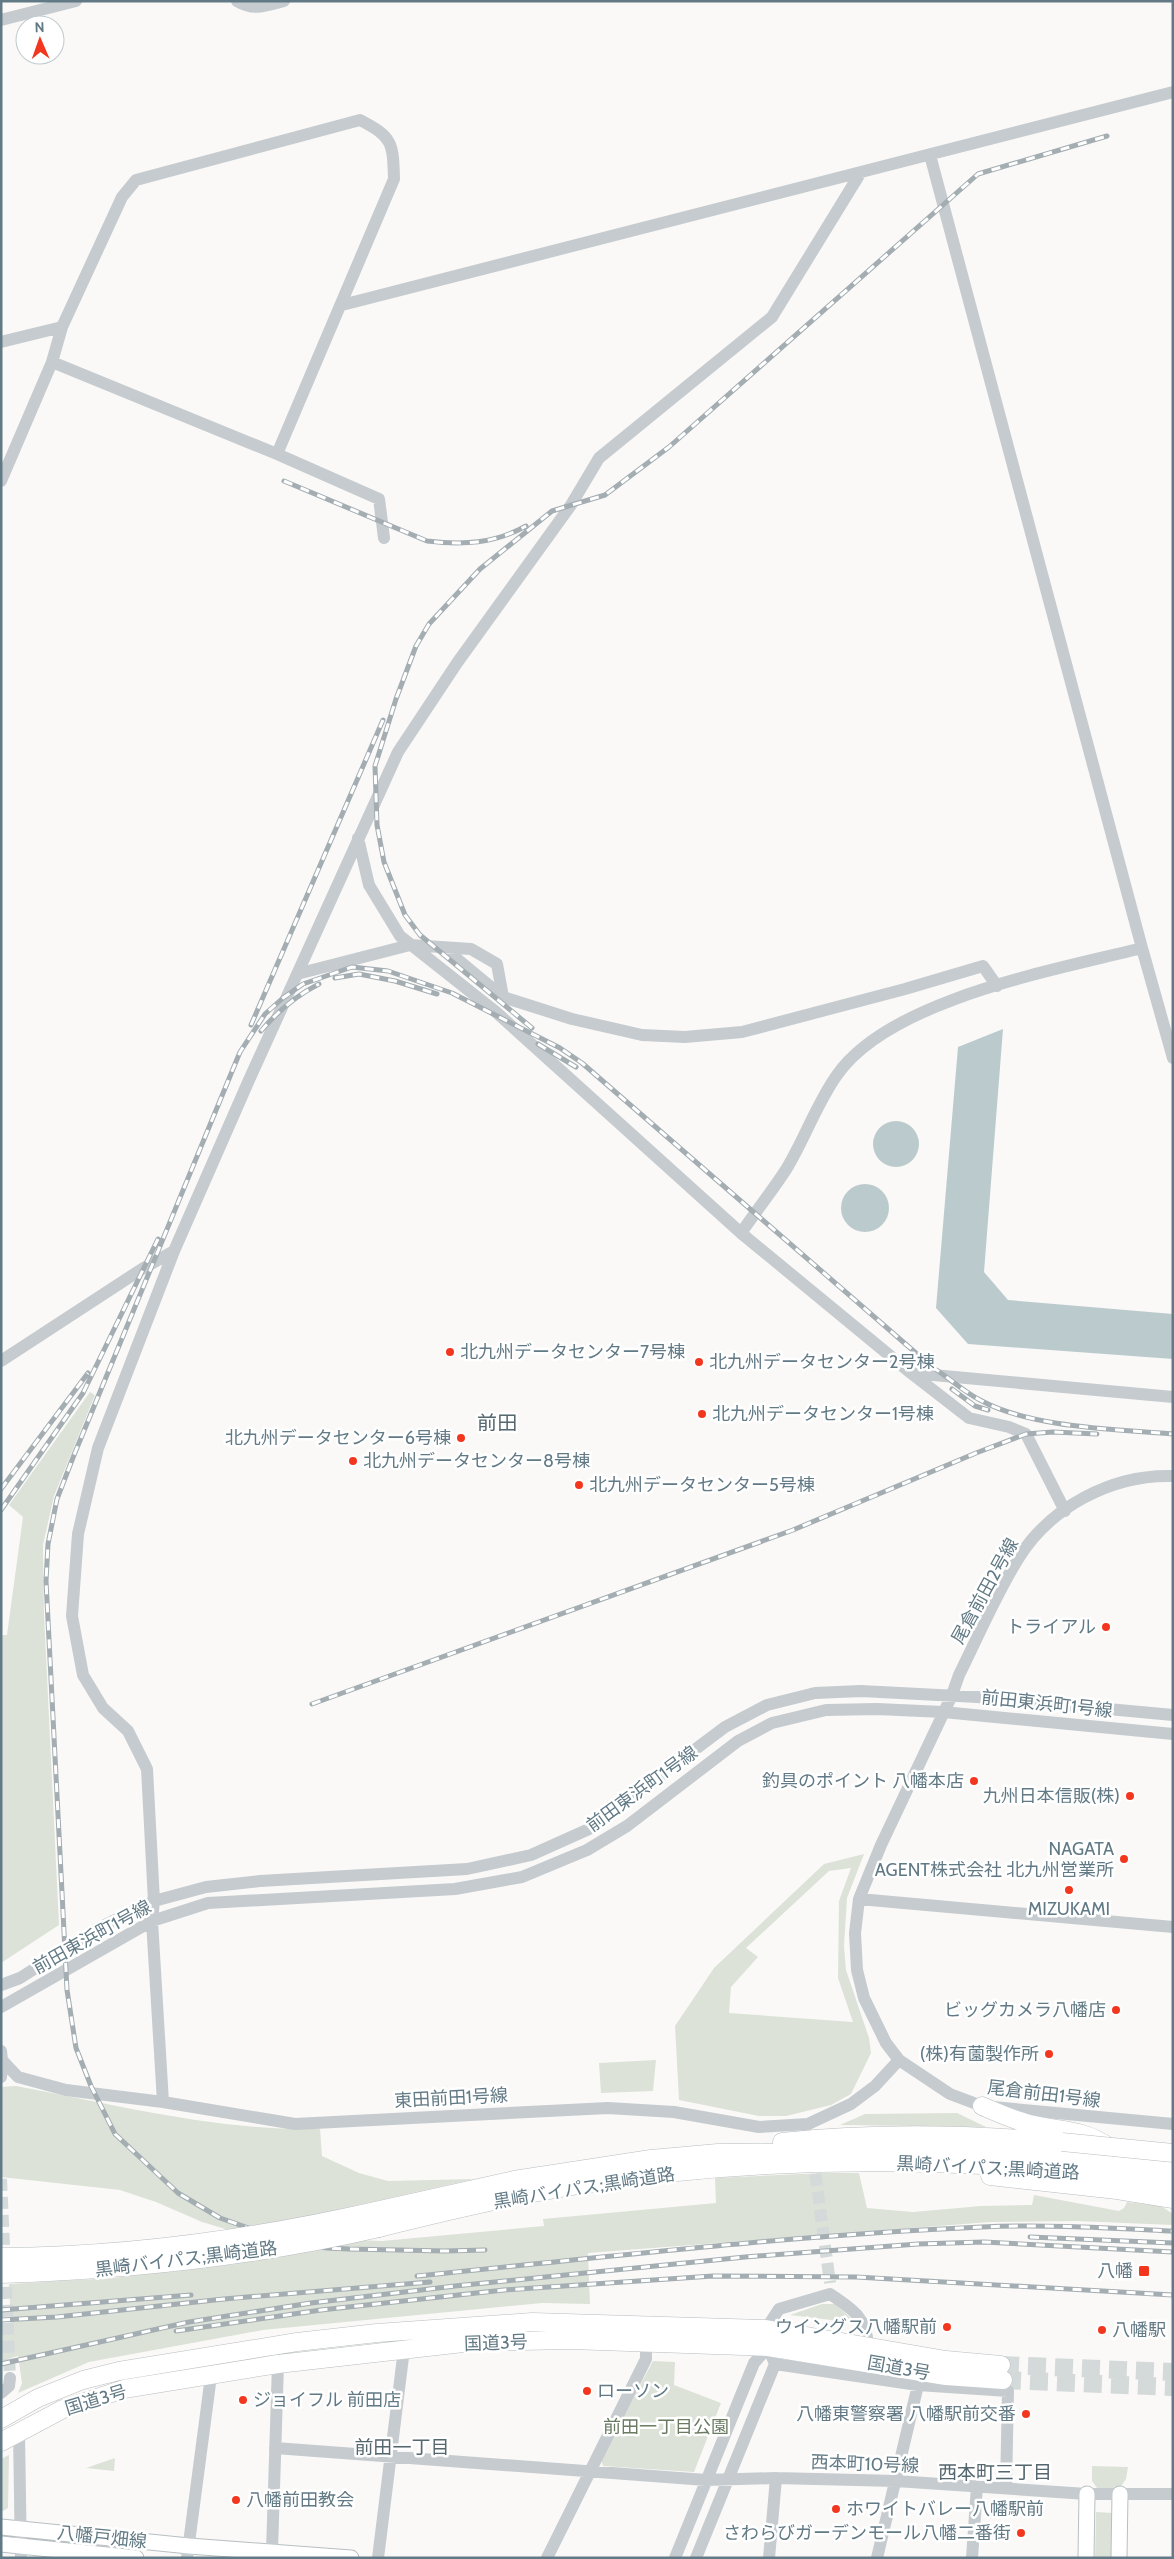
<svg xmlns="http://www.w3.org/2000/svg" width="1174" height="2559" font-family="Cabin,'Noto Sans JP',sans-serif">
  <rect width="100%" height="100%" fill="#faf9f7"/>
  <path fill="#dce2d8" fill-rule="evenodd" d="M90,1392L95,1395L54,1496L43,1545L44,1614L59,1925L1,1963V1635H7L23,1517L9,1505Z
    M864,1854L847,1898L844,1946L846,1970L869,2038L871,2053L851,2094L831,2105L786,2116H759L679,2100L675,2026L714,1968L824,1864ZM851,1868L839,1901L838,1978L853,2022L729,2013L731,1987L758,1957L746,1948L829,1871Z
    M656,2060L653,2091L601,2093L599,2063Z
    M16,2086C116,2105 218,2131 320,2129L322,2156L359,2173L388,2181L474,2179L273,2224L316,2250L357,2240L382,2241L544,2226L543,2219L716,2203L715,2178L824,2173H859L867,2208L913,2212L981,2206L1032,2205L1034,2195L1119,2211L1124,2208L1127,2202L1161,2206L1173,2214V2225L1077,2221L990,2222L588,2253L590,2304L542,2303L263,2330L89,2362L18,2393L22,2383L18,2356L1,2361V2326L11,2325L9,2284L112,2278L236,2264L232,2231L202,2222L156,2202L120,2190L1,2177V2087Z
    M957,2113L986,2127L840,2125L865,2114Z
    M822,2304H836L856,2323L790,2315Z
    M653,2361L675,2362L674,2385L721,2403L694,2472L603,2466L601,2459Z
    M9,2455L8,2508L1,2512V2459Z
    M115,2458L114,2471L86,2468Z
    M1092,2466L1128,2467L1126,2479L1119,2489L1097,2488L1092,2481Z
    M1096,2512L1113,2513L1112,2558H1095Z"/>
  <path fill="#bbcbcd" d="M1003,1029L984,1272L1008,1300L1173,1314V1359L968,1344L936,1308L958,1047Z
    M873 1144a23 23 0 1 1 46 0a23 23 0 1 1-46 0Z
    M841 1208a24 24 0 1 1 48 0a24 24 0 1 1-48 0Z"/>
  <g fill="none" stroke-linecap="round" stroke-linejoin="round">
    <path stroke="#d4d9da" stroke-width="12" stroke-dasharray="12 6" stroke-linecap="butt" d="M813,2156L830,2283
      M1,2179L10,2378"/>
    <path stroke="#d4d9da" stroke-width="18" stroke-dasharray="18 9" stroke-linecap="butt" d="M1001,2365L1173,2372
      M1003,2380L1173,2387"/>
    <g stroke="#b8bfc2" stroke-width="17">
      <path id="major" d="M1,2527L189,2546L351,2558
        M1,2544L136,2558
        M1086,2558L1087,2494
        M1119,2558L1120,2494"/>
    </g>
    <g stroke="#b8bdc0" stroke-width="19">
      <path id="highway" d="M982,2106C996,2112 1009,2118 1023,2122C1055,2132 1078,2126 1109,2147
        M782,2142C875,2132 969,2134 1062,2142
        M990,2176L1117,2190L1173,2199
        M375,2211L514,2180L651,2159L718,2153L963,2151L1048,2156L1173,2170
        M379,2228C447,2211 514,2195 583,2184C777,2154 979,2157 1173,2183
        M1,2419L38,2398L83,2380L119,2371L297,2342L377,2333L532,2322L766,2329L946,2360L1001,2365
        M1,2442L63,2409L124,2389L278,2364L472,2342L571,2340L768,2347L946,2376L1003,2380"/>
    </g>
    <path stroke="#c5cbce" stroke-width="12" d="M237,1C254,11 265,6 284,1
      M1,20L76,1
      M342,305L1173,92
      M1,342L62,327
      M277,454L379,499L384,538
      M1,481L52,362L62,327L122,197L136,180L360,120C393,137 393,143 394,179L277,454L52,362
      M358,838L369,885L400,936L496,1012L741,1233L911,1373L969,1418L1009,1427L1026,1434L1065,1511
      M444,948L503,997L572,1019L642,1035L685,1037L742,1032L905,989L983,966L997,986
      M1142,948L1173,1058
      M297,974L410,945L471,949L497,964L503,997
      M741,1233C756,1211 773,1190 787,1168C805,1138 817,1103 837,1075C890,999 1056,970 1142,948L930,155
      M1,1361L142,1269L174,1251
      M911,1373L1173,1397
      M1173,1476C1112,1474 1050,1507 1018,1559C995,1596 978,1637 959,1675L952,1695L881,1845L859,1899L855,1933L857,1970L864,1998L886,2043L899,2060L950,2094L982,2106L1173,2124
      M859,1899L1173,1927
      M1,1985L20,1978L97,1929L154,1901L206,1887L260,1881L467,1869L531,1855L589,1829L725,1727L767,1705L815,1693L861,1691L977,1697L1173,1715
      M1,2007L152,1921L208,1903L455,1889L522,1877L587,1850L627,1826L738,1741L772,1723L826,1710L877,1709L943,1712L1173,1734
      M1,2051L2,2060L18,2077L66,2090L163,2102L295,2124L608,2108L674,2112L759,2127L808,2124L851,2104L875,2086L899,2060
      M1,2077L2,2060
      M163,2102L152,1921L154,1901L147,1769L128,1731L103,1708L83,1675L72,1616L78,1534L98,1448L174,1251L249,1080L398,752L457,663L571,505L599,458L772,317L861,172
      M767,2335L766,2329L779,2309L830,2294C853,2309 867,2318 868,2347
      M775,2364L918,2385L1008,2391L1006,2488
      M1,2393L9,2386L10,2378
      M19,2433L21,2558
      M275,2448L706,2480L776,2478L896,2481L1087,2494H1173
      M272,2551L278,2364
      M187,2558L211,2376
      M378,2558L404,2349
      M547,2558L646,2359V2344
      M675,2558L754,2363L768,2347L775,2364L696,2558
      M769,2558L776,2478
      M877,2558L918,2385
      M972,2558L977,2486"/>
    <use href="#major" stroke="#fff" stroke-width="15"/>
    <use href="#highway" stroke="#fff" stroke-width="18"/>
    <g stroke="#a3adb2" stroke-width="5">
      <path id="rail" d="M284,481L427,541C463,545 494,544 526,526
        M335,978L359,974L395,981L437,994
        M251,1025L383,720
        M532,1028L420,935L405,915L384,862L377,825L375,766L396,699L416,646L429,624L480,569L552,511L605,495L669,447L978,174L1107,136
        M261,1031C277,1012 297,995 319,984
        M538,1044L576,1067
        M952,1389L975,1406L988,1410
        M1,1489L88,1373
        M1,1510L83,1393L158,1239
        M312,1704L793,1530L976,1453L1026,1434L1053,1432L1097,1434
        M1030,2237L1173,2243
        M485,2250L445,2251L349,2249L327,2248L283,2240L220,2218L178,2193L115,2134L91,2086L76,2048L67,1990L46,1581L48,1544L57,1499L74,1455L240,1052L265,1014L283,998L303,984L352,967L388,971L452,993L560,1048L582,1063L932,1367C948,1377 963,1391 980,1400C1031,1428 1115,1429 1173,1434
        M417,2276C605,2257 794,2235 982,2227C1046,2224 1110,2228 1173,2231
        M1,2310L191,2295
        M1,2320L57,2317L224,2299L430,2282
        M176,2331L321,2310L504,2290L713,2276L856,2277L1173,2295
        M1,2364L189,2322L311,2303L455,2286L745,2257L918,2244L984,2242L1173,2252"/>
    </g>
    <use href="#rail" stroke="#fff" stroke-width="3" stroke-dasharray="9" stroke-linecap="butt"/>
    <g stroke="#b8bdc0" stroke-width="19" stroke-linecap="butt">
      <path id="highway-bridge" d="M1062,2142L1173,2153
        M1,2257C128,2256 252,2239 375,2211
        M1,2274C131,2270 253,2257 379,2228"/>
    </g>
    <use href="#highway-bridge" stroke="#fff" stroke-width="18"/>
  </g>
  <g fill="#f3361e" stroke="#fff" stroke-width="2">
    <circle cx="450" cy="1352" r="5"/>
    <circle cx="699" cy="1362" r="5"/>
    <circle cx="702" cy="1414" r="5"/>
    <circle cx="461" cy="1438" r="5"/>
    <circle cx="353" cy="1461" r="5"/>
    <circle cx="579" cy="1485" r="5"/>
    <circle cx="1106" cy="1627" r="5"/>
    <circle cx="974" cy="1781" r="5"/>
    <circle cx="1130" cy="1796" r="5"/>
    <circle cx="1124" cy="1859" r="5"/>
    <circle cx="1069" cy="1890" r="5"/>
    <circle cx="1116" cy="2010" r="5"/>
    <circle cx="1049" cy="2054" r="5"/>
    <rect x="1138" y="2265" width="12" height="12" rx="2.5"/>
    <circle cx="947" cy="2327" r="5"/>
    <circle cx="1102" cy="2330" r="5"/>
    <circle cx="587" cy="2391" r="5"/>
    <circle cx="243" cy="2400" r="5"/>
    <circle cx="1026" cy="2414" r="5"/>
    <circle cx="236" cy="2500" r="5"/>
    <circle cx="836" cy="2509" r="5"/>
    <circle cx="1021" cy="2533" r="5"/>
  </g>
  <g text-anchor="middle" dominant-baseline="central" stroke-width="5" stroke-linejoin="round" paint-order="stroke">
    <g font-size="18" fill="#627a85" stroke="#fff" text-anchor="end">
      <text x="460" y="1352" text-anchor="start">北九州データセンター7号棟</text>
      <text x="709" y="1362" text-anchor="start">北九州データセンター2号棟</text>
      <text x="712" y="1414" text-anchor="start">北九州データセンター1号棟</text>
      <text x="451" y="1438">北九州データセンター6号棟</text>
      <text x="363" y="1461" text-anchor="start">北九州データセンター8号棟</text>
      <text x="589" y="1485" text-anchor="start">北九州データセンター5号棟</text>
      <text x="1096" y="1627">トライアル</text>
      <text x="964" y="1781">釣具のポイント 八幡本店</text>
      <text x="1120" y="1796">九州日本信販(株)</text>
      <text x="1114" y="1849">NAGATA<tspan x="1114" dy="21">AGENT株式会社 北九州営業所</tspan></text>
      <text x="1069" y="1909" text-anchor="middle">MIZUKAMI</text>
      <text x="1106" y="2010">ビッグカメラ八幡店</text>
      <text x="1039" y="2054">(株)有薗製作所</text>
      <text x="1133" y="2271">八幡</text>
      <text x="937" y="2327">ウイングス八幡駅前</text>
      <text x="1112" y="2330" text-anchor="start">八幡駅</text>
      <text x="597" y="2391" text-anchor="start">ローソン</text>
      <text x="253" y="2400" text-anchor="start">ジョイフル 前田店</text>
      <text x="1016" y="2414">八幡東警察署 八幡駅前交番</text>
      <text x="246" y="2500" text-anchor="start">八幡前田教会</text>
      <text x="846" y="2509" text-anchor="start">ホワイトバレー八幡駅前</text>
      <text x="1011" y="2533">さわらびガーデンモール八幡二番街</text>
    </g>
    <g font-size="18" fill="#627a85" stroke="#fff">
      <text transform="translate(985 1591) rotate(-61)">尾倉前田2号線</text>
      <text transform="translate(1047 1704) rotate(6)">前田東浜町1号線</text>
      <text transform="translate(642 1789) rotate(-36)">前田東浜町1号線</text>
      <text transform="translate(92 1937) rotate(-29)">前田東浜町1号線</text>
      <text transform="translate(1044 2094) rotate(7)">尾倉前田1号線</text>
      <text transform="translate(451 2098) rotate(-3)">東田前田1号線</text>
      <text transform="translate(988 2168) rotate(3)">黒崎バイパス;黒崎道路</text>
      <text transform="translate(584 2188) rotate(-9)">黒崎バイパス;黒崎道路</text>
      <text transform="translate(186 2259) rotate(-7)">黒崎バイパス;黒崎道路</text>
      <text transform="translate(496 2343) rotate(-2)">国道3号</text>
      <text transform="translate(899 2368) rotate(10)">国道3号</text>
      <text transform="translate(96 2400) rotate(-17)">国道3号</text>
      <text transform="translate(865 2464) rotate(2)">西本町10号線</text>
      <text transform="translate(102 2537) rotate(6)">八幡戸畑線</text>
    </g>
    <g font-size="18" fill="#6a7b62" stroke="#fff">
      <text x="666" y="2427">前田一丁目公園</text>
    </g>
    <g font-size="19" fill="#55676f" stroke="#fff">
      <text x="402" y="2447">前田一丁目</text>
      <text x="995" y="2472">西本町三丁目</text>
    </g>
    <g font-size="20" fill="#55676f" stroke="#fff">
      <text x="497" y="1423">前田</text>
    </g>
  </g>
  <rect width="1174" height="2559" fill="none" stroke="#627a85" stroke-width="5"/>
  <g transform="translate(40 40) rotate(358)"><circle r="24" fill="#ffffff" stroke="#c0cace"/>
  <path d="M0-4L9 19L0 12L-9 19Z" fill="#f3361e"/>
  <text y="-8" font-size="14" font-weight="bold" text-anchor="middle" fill="#627a85">N</text>
  </g>
</svg>
